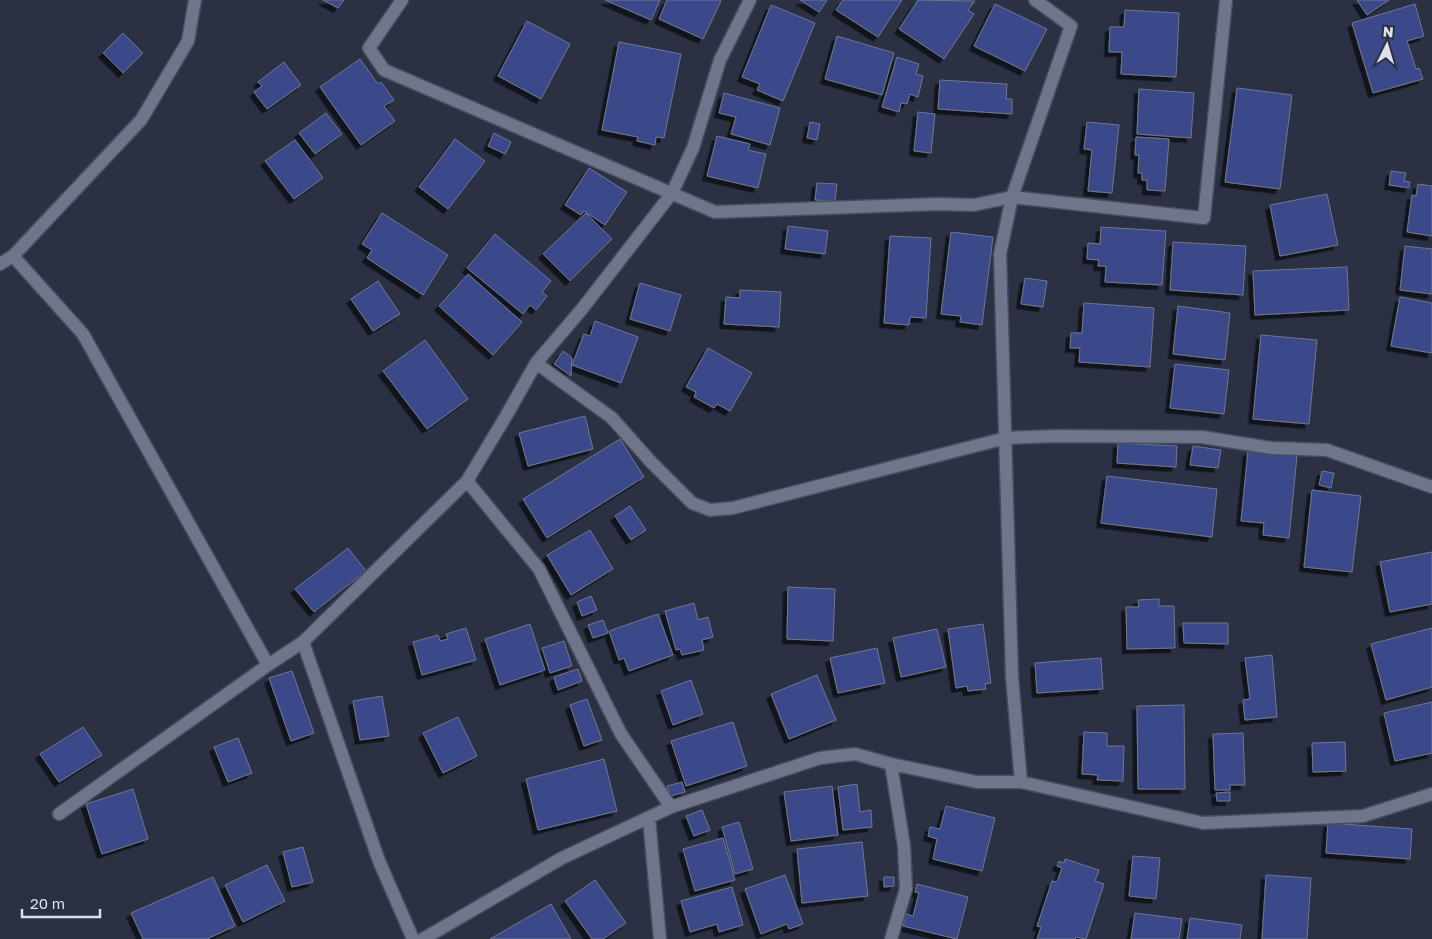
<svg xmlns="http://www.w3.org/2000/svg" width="1432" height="939" font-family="'Golos Text',sans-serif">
  <defs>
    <filter id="shadow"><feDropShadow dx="-4.5" dy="4.5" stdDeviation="0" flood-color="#0009"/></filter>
  </defs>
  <rect width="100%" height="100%" fill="#2b3143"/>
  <path fill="#3a498a" stroke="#70778c" filter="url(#shadow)" d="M323,0H344L338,8Z
    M605,0H660L651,20Z
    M667,0H719L721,1L703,39L659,19Z
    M800,0H827L819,12Z
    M843,0H902L878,37L836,10Z
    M918,0L975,1L968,10L974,14L944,59L899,29Z
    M1357,0H1389L1367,15Z
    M995,4L1047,29L1025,71L974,46Z
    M1415,4L1424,36L1407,41L1416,69L1419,68L1423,79L1373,93L1352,23Z
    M771,5L815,23L783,101L757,90L760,84L742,77Z
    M1125,10L1179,13L1176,77L1121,74L1122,52H1109L1110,27H1124Z
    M527,21L570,44L541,99L498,76Z
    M123,33L143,53L123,73L103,53Z
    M837,36L894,53L882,95L825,79Z
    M619,42L681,54L664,138L656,137L655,145L637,141L638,137L602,130Z
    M897,57L919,64L916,74L923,76L918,97L910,94L907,104L901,103L899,112L882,107Z
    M360,59L378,84L381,82L394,100L384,106L395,121L361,145L320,87Z
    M284,62L301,85L267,109L254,92L262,86L258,82Z
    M940,80L1007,84L1006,99H1012V114L938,109Z
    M1237,88L1292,95L1280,189L1225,182Z
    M1139,89L1194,93L1191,138L1137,134Z
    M724,93L780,108L770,145L731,134L736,117L719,113Z
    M918,112L935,114L931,153L914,151Z
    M326,113L342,134L315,154L299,133Z
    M810,122L820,124L817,140L807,138Z
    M1087,122L1119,125L1112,193L1088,191L1092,150L1084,149Z
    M494,133L511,142L505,154L488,146Z
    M717,136L750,144L748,150L766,154L758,188L707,176Z
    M1136,137L1169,139L1165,191L1147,190V180H1142V173H1138L1139,155H1135Z
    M455,139L485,161L448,209L419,187Z
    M295,140L323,178L294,199L265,161Z
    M589,168L627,192L605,225L584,211L581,215L565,205Z
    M1391,171L1406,173L1404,181L1410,182L1409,188L1389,185Z
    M817,183L837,184L835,201L815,200Z
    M1418,184L1432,186V236L1407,232L1412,195L1416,196Z
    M1327,194L1338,245L1280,256L1270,205Z
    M382,213L448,255L423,295L367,258L372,250L362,244Z
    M586,213L612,239L570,281L543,254Z
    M788,226L828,231L825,254L785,249Z
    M1101,227L1166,231L1162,285L1105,282L1106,266H1098L1099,260L1087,259L1088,243L1100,244Z
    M951,232L993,237L982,325L960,322L961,316L941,314Z
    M495,234L551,281L542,292L547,296L536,310L530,305L523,314L467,268Z
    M890,236L931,238L926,318L910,317L909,325L884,323Z
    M1173,242L1246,246L1243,295L1170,290Z
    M1405,246L1432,249V294L1400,290Z
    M1347,267L1349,310L1255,315L1253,271Z
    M468,274L522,322L493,355L439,306Z
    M1025,278L1047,281L1043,307L1021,304Z
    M378,281L400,314L373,331L351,299Z
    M640,283L681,295L670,331L630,319Z
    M740,290L781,292L779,327L724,324L726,297L740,298Z
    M1400,297L1432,303V353L1391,346Z
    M1084,303L1154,308L1150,367L1079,362L1080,348H1070L1071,333H1082Z
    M1178,306L1230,313L1225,360L1173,354Z
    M595,321L638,337L621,383L572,365L584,334L590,336Z
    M1261,335L1317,340L1309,424L1253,419Z
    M425,340L468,399L427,429L383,371Z
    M708,348L752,373L730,411L717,404L714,408L694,397L696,392L686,387Z
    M563,351L572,358L571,376L554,364Z
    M1175,364L1229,370L1224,414L1170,408Z
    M585,416L593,449L528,466L519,433Z
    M620,439L644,477L547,538L523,499Z
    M1118,443L1177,446L1176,467L1117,463Z
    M1193,446L1221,450L1218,468L1190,465Z
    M1248,451L1297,456L1289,538L1263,535L1264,523L1241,521Z
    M1322,471L1334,473L1331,488L1319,485Z
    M1107,476L1217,489L1212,537L1101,523Z
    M1312,490L1361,496L1352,572L1304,567Z
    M630,506L646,530L631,540L615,516Z
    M590,530L613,569L571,595L547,555Z
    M348,548L366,571L314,612L295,589Z
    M1432,552V604L1390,612L1380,562Z
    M788,587L835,589L833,641L787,639Z
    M591,596L597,610L582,616L577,602Z
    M1159,599V606H1174L1175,648L1127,649L1126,607H1139L1138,600Z
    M694,603L698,620L708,617L713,637L702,640L704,650L682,655L680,649L676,650L665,611Z
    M658,614L673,655L629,671L624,658L619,660L609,631Z
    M603,620L608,633L593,638L588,625Z
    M1183,623H1228V644L1184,643Z
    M530,624L545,670L500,685L485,639Z
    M983,624L991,683L985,684L986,689L968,691L967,686L956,688L948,629Z
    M466,628L476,660L422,675L413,642L438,635L440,641L448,639L446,634Z
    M1432,628V687L1386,700L1371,644Z
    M937,629L946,667L901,677L893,638Z
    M564,641L572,666L550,673L542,648Z
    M877,648L885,683L838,693L830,658Z
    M1272,655L1277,717L1245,720L1243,700L1250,699L1245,658Z
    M1101,658L1103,689L1037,693L1035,663Z
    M578,669L582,681L558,690L554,677Z
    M292,671L314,733L291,741L269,678Z
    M817,675L836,720L789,739L771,694Z
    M691,680L703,714L673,725L661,691Z
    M382,696L389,736L360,740L353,701Z
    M587,699L602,740L584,746L570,705Z
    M1432,702V753L1395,761L1384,713Z
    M1184,705L1185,789H1138L1137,706Z
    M458,717L477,756L443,773L423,733Z
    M733,722L747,766L686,786L671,741Z
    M83,727L102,755L59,782L40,754Z
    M1084,732L1107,733V746H1124L1123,781L1097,780L1098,775L1082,774Z
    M1243,733L1245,785H1230V790H1215L1213,734Z
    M238,738L252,773L228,782L214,747Z
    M1345,742L1346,771L1313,772L1312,743Z
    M604,759L617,811L538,830L526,779Z
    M682,782L685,792L671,796L667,786Z
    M857,784L860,812L871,810L872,827L843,830L838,787Z
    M832,786L838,835L791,841L784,792Z
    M133,789L148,839L102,854L86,804Z
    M1230,792V801H1217L1216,793Z
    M946,806L995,818L982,871L933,859L937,839L928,836L930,827L940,829Z
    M702,810L710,830L694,836L686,816Z
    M739,822L753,869L735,874L722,827Z
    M1328,823L1412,829L1410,859L1326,853Z
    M723,838L735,880L695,891L683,849Z
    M862,842L868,896L802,903L797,849Z
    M303,847L313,882L292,887L283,852Z
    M1133,856L1160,858L1156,899L1129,896Z
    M1065,859L1099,870L1095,881L1104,884L1086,939L1076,937L1075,939H1037L1041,927L1037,926L1052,881L1057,882L1062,868L1057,866L1059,861L1064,863Z
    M267,865L285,901L243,922L225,885Z
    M785,875L803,924L789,929L787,924L761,934L745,889Z
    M1266,875L1311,878L1307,939H1262Z
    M213,877L235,926L207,939H143L131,913Z
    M884,877H894V886L884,887Z
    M595,880L626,923L603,939H592L565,901Z
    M917,884L968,897L957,939L903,926L906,914L913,916L919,893L915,892Z
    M732,887L743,925L719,932L717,924L690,932L681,901Z
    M551,904L571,939H490Z
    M1135,913L1182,919L1179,939H1131Z
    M1190,918L1242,925L1240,939H1187Z"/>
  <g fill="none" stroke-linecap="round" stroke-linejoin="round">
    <g stroke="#484d5c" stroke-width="15">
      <path id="minor" d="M402,0L369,48L384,70L715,212L938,204L974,205L1012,197L1000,254L1012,677L1021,782
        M1035,0L1071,26L1012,197L1204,218L1226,0
        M13,256L83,334L268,665
        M0,264L13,256L141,120L188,41L195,0
        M536,363L612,418L651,462L692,503L710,510L733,508L1006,438L1056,436L1202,437L1272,448L1327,450L1432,487
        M467,481L539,569L621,734L671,807
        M303,642L379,861L413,939
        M891,764L977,782H1021L1203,823L1363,816L1432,794
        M59,814L268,665L303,642L467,481L506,416L536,363L582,309L672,193L693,148L720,60L750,0
        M649,818L660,939
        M423,939L562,858L671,807L820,758L855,754L891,764L904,846L906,889L891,939"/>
    </g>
    <use href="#minor" stroke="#6f758a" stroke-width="12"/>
  </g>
  <g transform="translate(1387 45) rotate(5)" stroke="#2b3143" stroke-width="4" paint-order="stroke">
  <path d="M0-4L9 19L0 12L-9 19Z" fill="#dde1ed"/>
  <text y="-8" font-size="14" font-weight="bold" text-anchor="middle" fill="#dde1ed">N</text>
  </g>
  <path d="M22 909v8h78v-8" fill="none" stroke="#dde1ed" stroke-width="2.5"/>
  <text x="30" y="909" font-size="15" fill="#dde1ed" stroke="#2b3143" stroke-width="4" paint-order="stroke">20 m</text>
</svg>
